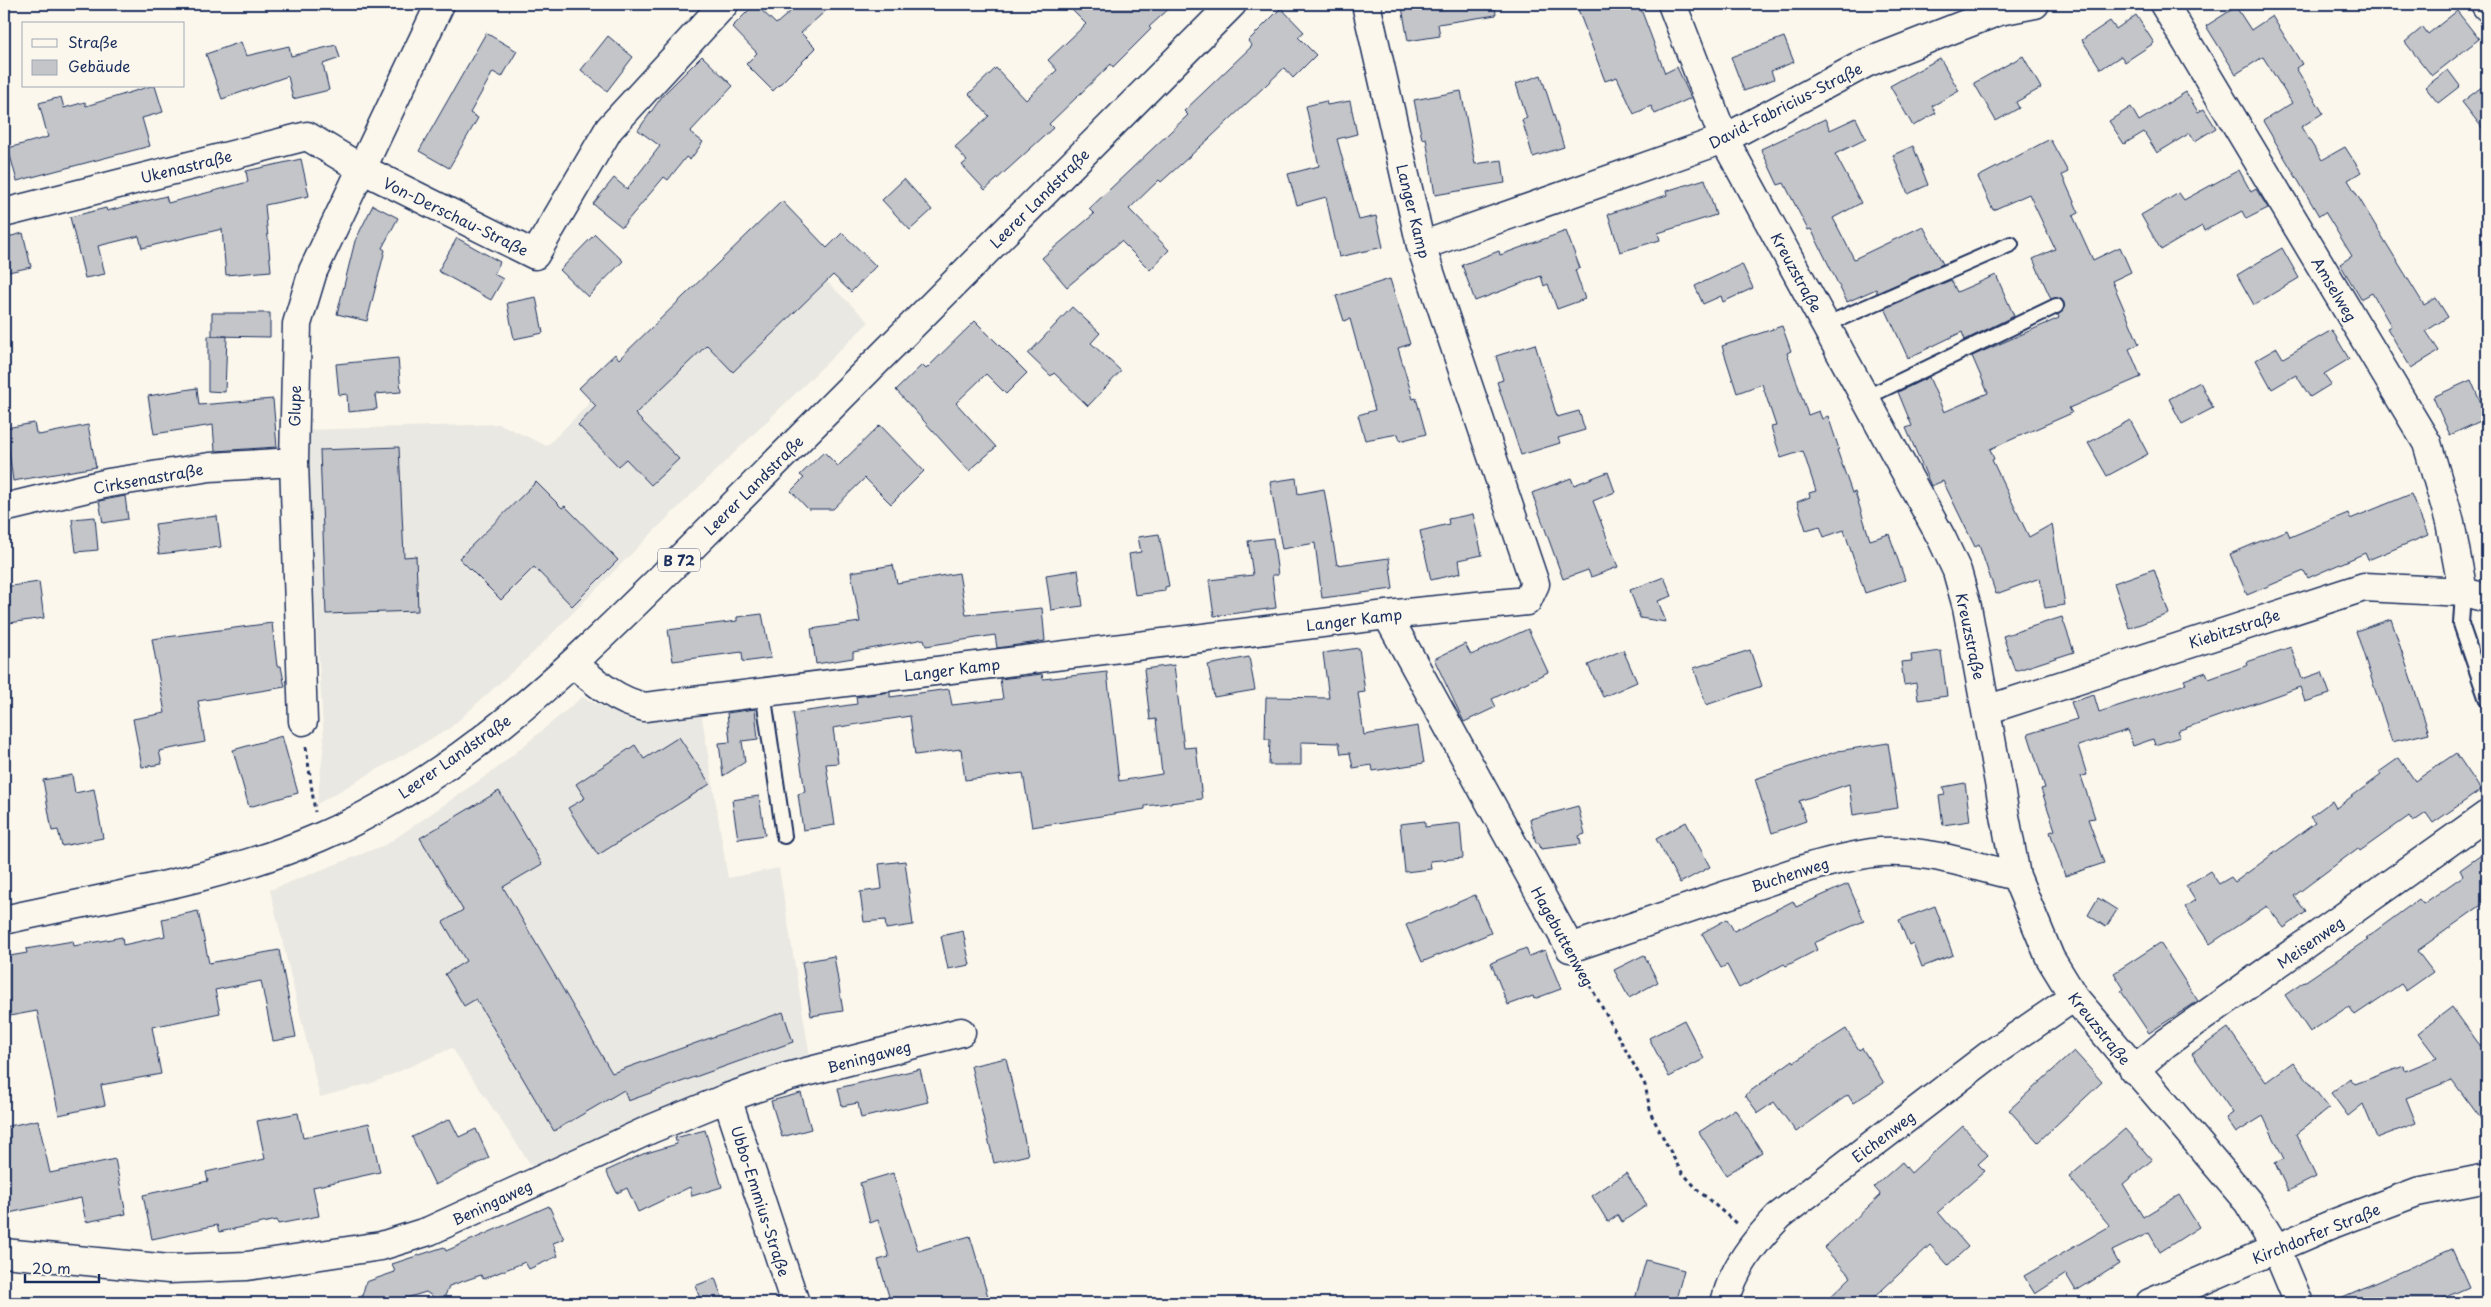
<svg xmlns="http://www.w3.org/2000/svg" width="2491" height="1307" font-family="'Playpen Sans',sans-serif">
  <rect width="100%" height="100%" fill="#fbf7ec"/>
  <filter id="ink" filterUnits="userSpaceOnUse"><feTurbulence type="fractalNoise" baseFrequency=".02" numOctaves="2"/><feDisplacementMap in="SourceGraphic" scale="10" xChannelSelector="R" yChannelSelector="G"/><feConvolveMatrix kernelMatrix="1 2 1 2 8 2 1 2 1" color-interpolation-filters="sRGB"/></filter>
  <g filter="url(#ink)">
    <path fill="#eae8e2" d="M767,224L869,322L656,529L533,653L450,728L317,804L324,743L304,430L500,424L547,446Z
      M582,697L633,721L701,711L728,878L779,868L810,1057L752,1073L535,1171L452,1048L375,1082L320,1097L270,890L387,844L496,769Z"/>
    <path fill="#c3c5c9" stroke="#1b2f5e" d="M755,4L776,24L799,4H833L801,33L816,48L773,91L746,64L757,53L732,27Z
      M1066,4H1174L1149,27L1151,29L1113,67L1111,64L1049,124L1053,128L985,190L962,165L967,161L955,147L989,116L969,94L996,68L1026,100L1057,70L1048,60L1086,24Z
      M1419,4H1495L1496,15L1438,24L1440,36L1408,41L1402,7Z
      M1576,4H1639L1665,73L1677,67L1691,98L1655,114L1651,106L1634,114L1617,77L1605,81Z
      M2236,7L2251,30L2272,16L2302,64L2296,68L2323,113L2301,127L2322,160L2345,147L2361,172L2348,180L2386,243L2424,305L2436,298L2448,317L2426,331L2439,351L2411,368L2387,328L2391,326L2372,293L2361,299L2340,264L2352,256L2325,212L2319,216L2263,121L2292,103L2263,57L2236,74L2206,26Z
      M1281,8L1304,32L1298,37L1316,55L1293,78L1284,68L1210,138L1161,182L1159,180L1129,209L1169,250L1150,270L1121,241L1067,287L1042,258L1094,214L1089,209L1188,115L1184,111L1252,46L1248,41Z
      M2457,11L2479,39L2432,76L2405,42L2423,27L2428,34Z
      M2136,15L2154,43L2125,62L2121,56L2101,69L2082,40L2110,21L2116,29Z
      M486,33L517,51L502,77L493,72L470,113L478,118L449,168L419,151Z
      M608,36L633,57L607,91L581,70Z
      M1784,37L1794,62L1771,71L1774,79L1744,91L1731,57Z
      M241,42L246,56L289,46L291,56L336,45L340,58L323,64L329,90L293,99L288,76L222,99L206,54Z
      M702,56L733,86L690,132L703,142L690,160L686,157L668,180L664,177L622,227L593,204L614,178L627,189L660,146L638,130L663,95Z
      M2023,56L2041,88L2016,102L2019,108L1996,121L1974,83Z
      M1940,58L1959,91L1932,106L1936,113L1913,126L1890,86Z
      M2448,70L2460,86L2438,103L2425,87Z
      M1541,75L1564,147L1533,157L1522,120L1527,118L1516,84Z
      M2487,83V134L2462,102Z
      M151,86H155L163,112L142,118L150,146L17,181L8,148L48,137L39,103L61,97L64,108L85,102L86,106Z
      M1461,91L1475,164L1502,160L1505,183L1435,195L1426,138L1422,139L1414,100Z
      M2186,92L2198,112L2204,109L2216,128L2195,141L2190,133L2157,153L2144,132L2124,144L2109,121L2131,107L2139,121Z
      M1326,101L1327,105L1350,101L1357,134L1337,139L1359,220L1376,216L1383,247L1339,257L1326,197L1297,205L1288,174L1319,166L1306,106Z
      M1856,118L1866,139L1835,154L1861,203L1833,218L1854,259L1923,226L1943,264L1877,293L1876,289L1847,302L1811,229L1808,230L1784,183L1778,185L1761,149L1825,119L1830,130Z
      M2050,139L2068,172L2062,175L2079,213L2073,216L2093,260L2120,247L2131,272L2112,281L2139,344L2129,349L2141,377L2069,408L2072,413L1990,449L1994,459L1992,460L2029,537L2052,524L2065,605L2045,608L2040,578L1996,594L1979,545L1975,547L1943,481L1931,486L1906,428L1912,426L1898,392L1929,377L1944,412L1988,393L1972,356L2059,318L2058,315L2063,310L2064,303L2061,299H2051L2033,259L2055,249L2029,194L1993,210L1978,177Z
      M1913,146L1928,185L1908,194L1893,155Z
      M301,159L309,196L265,205L271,271L226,275L222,229L142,248L139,236L98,246L105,274L85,278L70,217L106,208L107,211L166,196L168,203L248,182L246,171Z
      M2239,170L2251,192L2256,189L2268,208L2246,219L2242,211L2204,231L2202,226L2161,250L2141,215L2179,193L2184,200Z
      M904,179L932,210L910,230L882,200Z
      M1705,179L1716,215L1658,233L1660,240L1620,252L1608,214L1667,195L1666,191Z
      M782,201L827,248L842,233L876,266L851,292L833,275L733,372L707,345L635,414L679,459L651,485L626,459L618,466L578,425L596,406L579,388L615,354L619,359Z
      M373,205L398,218L382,248L385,250L367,321L337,314L355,241Z
      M1566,231L1580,268L1575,270L1585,299L1557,309L1548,284L1544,286L1541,276L1475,301L1462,265L1499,251L1500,255Z
      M23,233L31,267L4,273V238Z
      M595,234L623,261L588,297L560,270Z
      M457,238L500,262L494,274L503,279L491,300L438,271Z
      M2282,248L2299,278L2254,305L2237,275Z
      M1742,264L1753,288L1723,302L1721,296L1703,304L1695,286Z
      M1996,275L2014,316L1965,340L1962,332L1908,358L1885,308L1951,280L1957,292Z
      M1390,279L1410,344L1398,348L1413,399L1416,398L1426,434L1400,441L1398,434L1365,440L1358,415L1375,410L1350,319L1344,321L1336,296Z
      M536,297L543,333L514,339L507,303Z
      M1072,307L1100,333L1091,343L1121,371L1088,406L1054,373L1051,376L1028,354Z
      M212,313H270V337L212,336Z
      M975,321L1027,373L1006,394L986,374L956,403L996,447L969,471L896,390L922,365L926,369Z
      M1782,326L1791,351L1787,353L1808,415L1819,411L1822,419L1828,416L1839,449L1837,450L1852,493L1855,492L1870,540L1889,534L1905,580L1865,593L1844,530L1824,537L1820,526L1806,530L1797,502L1810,497L1809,493L1816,491L1803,451L1781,458L1771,427L1776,426L1762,384L1737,393L1722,346Z
      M2332,330L2349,359L2324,374L2331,384L2310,397L2296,375L2272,389L2256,360L2277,348L2283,358Z
      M208,336H227L225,392L208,391Z
      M1535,344L1557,417L1579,411L1585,430L1558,438L1560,443L1521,455L1497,382L1503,380L1496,356Z
      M398,358L401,392L375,394L377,409L348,412L347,394L339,395L336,364Z
      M2471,380L2487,418L2450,435L2433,397Z
      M2200,382L2213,408L2182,424L2169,399Z
      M197,388L199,405L273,399L277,447L215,451L213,425L154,434L148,396Z
      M2130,420L2148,454L2107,476L2088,443Z
      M34,423L36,433L39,435L88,425L96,467L13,481L6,428Z
      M880,425L924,471L891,504L865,478L833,509H808L791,491L804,478L800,475L824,452L838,466Z
      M399,447L404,557L416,556L418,611L326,614L320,450Z
      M1608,472L1615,492L1593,501L1618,567L1591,577L1588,570L1563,579L1532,493L1571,478L1574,485Z
      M1296,478L1298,494L1324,489L1337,565L1389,558L1393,589L1322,598L1315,543L1282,549L1270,482Z
      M536,482L562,508L565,506L618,560L572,606L534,567L501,600L459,558Z
      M2411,494L2428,535L2368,560L2365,553L2308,578L2304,571L2247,595L2230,554L2287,530L2290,537L2348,513L2350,519Z
      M125,496L128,519L103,523L99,501Z
      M1473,514L1482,555L1459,560L1461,573L1431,580L1420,531L1449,524L1448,519Z
      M217,516L221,547L159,554L155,524Z
      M95,517L98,550L76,552L72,519Z
      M1159,534L1169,586L1165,587V591L1135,595L1129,554L1141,552L1138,537Z
      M1273,538L1278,575H1272L1276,608L1214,616L1209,580L1253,575L1248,541Z
      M893,565L897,583L959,573L966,615L1042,608L1045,641L997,648L995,635L926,646L924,639L853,652V658L816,664L811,629L860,622L851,572Z
      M2154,569L2169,614L2129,628L2114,583Z
      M1078,570L1083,606L1051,610L1046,575Z
      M1664,577L1672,596L1658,601L1666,622L1640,618L1630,590Z
      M39,582L44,618L9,623L4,587Z
      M762,614L771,658L743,662L742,652L673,661L668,630L737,621V617Z
      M2062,617L2074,652L2015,671L2003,636Z
      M2391,619L2429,733L2392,742L2356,631Z
      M272,623L277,666H281L285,687L198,701L205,742L159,751L162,764L142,767L133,719L165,713L152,639Z
      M1528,629L1548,672L1492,699L1496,707L1464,722L1434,659L1465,644L1471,655Z
      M2291,647L2302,679L2322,672L2330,694L2305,702L2300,687L2177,731L2180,737L2155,745L2153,739L2133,746L2128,730L2078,746L2087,775L2081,776L2095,818L2088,819L2104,863L2065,876L2050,832L2055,830L2041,789L2045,788L2028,734L2077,719L2071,702L2094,695L2099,712L2186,684L2184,680L2206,672L2209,679L2248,665L2247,662Z
      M1359,648L1365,692L1358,693L1364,735L1418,726L1424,763L1373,771L1372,765L1353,768L1350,753L1341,754L1339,743L1301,742V765H1269L1270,739H1265L1266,697L1329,698L1323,653Z
      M1623,650L1637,682L1603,697L1588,665Z
      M1750,650L1762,686L1706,705L1694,668Z
      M1941,651L1947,696L1918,700L1916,683L1904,685L1901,662L1912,661L1911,655Z
      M1249,657L1255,690L1214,697L1208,665Z
      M1174,665L1184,748L1196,747L1202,799L1145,806V809L1032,827L1023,773L965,780L961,749L915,755L910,716L833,728L838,763L826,764L835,825L803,830L798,794L805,792L793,713L857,704L856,697L890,692V697L949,689L952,705L1003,699L1000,679L1042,674L1043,679L1107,672L1119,781L1162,774L1156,719L1150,720L1144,669Z
      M755,709L758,739L742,741L745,762L723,776L719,743L730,742L727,713Z
      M282,736L298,793L249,807L233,750Z
      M679,737L710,784L598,855L568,808L585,798L576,784L635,745L644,759Z
      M1888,743L1898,808L1853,815L1849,784L1799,801L1806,821L1772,833L1755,779L1838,751Z
      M2456,753L2481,790L2433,823L2426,813L2413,822L2409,816L2360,851L2358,848L2294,896L2306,912L2284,928L2267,906L2210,944L2185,907L2195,900L2186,886L2210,871L2219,884L2231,877L2235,882L2315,823L2310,817L2332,801L2336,808L2381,775L2379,772L2399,758L2415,781Z
      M72,775L75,793L94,789L103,838L62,846L58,830L52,831L43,780Z
      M1965,783L1970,821L1943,825L1939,796L1945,795L1943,787Z
      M499,791L542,864L503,887L612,1073L783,1012L793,1042L628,1101L624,1090L554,1131L476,999L464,1006L445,974L466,961L443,922L463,910L420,838Z
      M759,796L765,835L738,839L732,800Z
      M1578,806L1585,834L1579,836L1581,844L1541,849L1539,843H1536L1530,819Z
      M1425,821V827L1460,823L1463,858L1430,861L1431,869L1405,872L1400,824Z
      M1686,822L1710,867L1680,883L1656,839Z
      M2487,851V901L2417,951L2433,972L2406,991L2401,984L2355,1015L2349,1006L2310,1032L2285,995L2368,939L2366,938L2419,899L2423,904L2463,876L2460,870Z
      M905,861L913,925L886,929L885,920L864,922L860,892L882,889L879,864Z
      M1848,884L1864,921L1814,943L1817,950L1786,966L1784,964L1739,988L1727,965L1721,968L1702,933L1727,919L1734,931L1793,901L1796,907Z
      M1475,895L1491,933L1422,962L1406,925Z
      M2098,898L2117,910L2106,927L2088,915Z
      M1935,906L1953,955L1922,967L1913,943L1909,945L1899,920Z
      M198,911L209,963L279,950L296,1037L273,1041L261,981L215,990L220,1013L152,1027L161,1074L101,1085L105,1105L59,1115L37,1011L4,1017V957L27,953L26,949L73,941L74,946L122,937L123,945L165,936L162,919Z
      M963,931L970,965L948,969L941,936Z
      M2160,943L2198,1001L2149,1033L2121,991L2124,989L2114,973Z
      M1526,948L1529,956L1545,950L1561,989L1534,999L1533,996L1508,1005L1491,963Z
      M1644,955L1658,982L1629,998L1614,970Z
      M834,956L843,1011L811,1016L802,962Z
      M2452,1007L2487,1055V1127L2452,1080L2406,1098L2416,1123L2377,1138L2363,1104L2348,1116L2331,1093L2350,1078L2355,1084L2404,1066L2405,1071L2437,1058L2418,1033Z
      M1684,1020L1704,1059L1669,1077L1649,1038Z
      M2228,1028L2266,1082L2293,1062L2329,1108L2296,1134L2316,1177L2288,1191L2275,1163L2284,1159L2263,1116L2236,1133L2226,1118L2233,1113L2192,1054Z
      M1846,1029L1859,1050L1862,1048L1884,1083L1853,1103L1848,1095L1796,1132L1774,1102L1758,1113L1745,1095L1793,1060L1794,1062Z
      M2074,1051L2102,1082L2038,1142L2009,1110Z
      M1006,1058L1028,1155L994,1163L971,1066Z
      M920,1069L928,1102L861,1118L858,1103L842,1106L838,1088Z
      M801,1093L811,1129L782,1137L771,1101Z
      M1735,1109L1762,1152L1726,1175L1699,1132Z
      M298,1113L303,1138L369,1123L380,1172L313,1187L319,1216L278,1224L277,1220L219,1232L217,1225L152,1239L143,1195L208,1181L206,1172L265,1159L257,1121Z
      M450,1119L459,1137L476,1129L489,1158L435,1185L412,1137Z
      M38,1120L50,1173L115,1159L126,1214L86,1222L81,1198L4,1214V1127Z
      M1963,1126L1988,1155L1978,1164L1985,1171L1938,1212L1968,1247L1948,1265L1930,1245L1868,1303H1824L1851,1277L1824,1248L1881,1195L1874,1187L1902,1162L1911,1173Z
      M2125,1129L2152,1160L2123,1184L2143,1217L2179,1195L2199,1227L2160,1252L2149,1233L2112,1251L2119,1264L2076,1291L2066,1274L2035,1294L2024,1276L2110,1226L2069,1177Z
      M705,1130L722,1187L692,1196L690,1187L638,1212L627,1188L617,1193L606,1171L643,1154L677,1144L675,1138Z
      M893,1173L918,1251L970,1236L990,1303H891L878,1260L889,1257L878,1220L870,1223L860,1183Z
      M1626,1173L1647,1205L1622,1222L1618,1215L1608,1222L1592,1196Z
      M549,1206L564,1239L553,1243L558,1256L529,1269L525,1262L483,1279L481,1275L449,1286L445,1296L435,1298L426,1292L390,1303H360L366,1282L395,1272L392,1264L444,1247L446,1251Z
      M2452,1249L2469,1287L2432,1303H2329Z
      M1646,1260L1684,1270L1675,1303H1634Z
      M715,1278L724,1303H702L695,1286Z"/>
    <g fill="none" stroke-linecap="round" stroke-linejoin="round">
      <g stroke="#1b2f5e" stroke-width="18">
        <path id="service" d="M1825,325L2011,244
          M1865,398L2056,306
          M2463,592L2461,624L2487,700
          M763,692L784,836"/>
      </g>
      <g stroke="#1b2f5e" stroke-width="31">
        <path id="minor" d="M1672,4L1724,139L1942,539L1957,571L1967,607L2016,876L2050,958L2074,997L2248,1202L2276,1248L2299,1303
          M2164,4L2427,443L2450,522L2463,592
          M2485,4L2487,7
          M4,213L307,136L362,169L535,255L609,129L724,4
          M1421,246L1724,139L1866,63L1999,11L2035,4
          M4,508L108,483L210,467L294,462
          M1387,615L1570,948L1810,867C1833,861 1857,854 1881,852C1926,849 1973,866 2016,876
          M574,664C596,683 617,701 645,707L1387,615L1527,601L1535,584L1421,246L1366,4
          M1986,710L2364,587L2463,592L2487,598
          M303,721L294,462L297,324L313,271L440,4
          M2134,1070L2166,1043L2487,815
          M727,1098L795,1303
          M4,1253L169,1269L247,1266L381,1246L429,1231L651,1129L727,1098L787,1077L961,1032
          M1725,1303C1733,1268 1755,1241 1779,1216L1988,1056L2074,997"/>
      </g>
      <g stroke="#1b2f5e" stroke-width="31">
        <path id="tertiary" d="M2150,1303L2335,1223L2417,1192L2487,1178"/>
      </g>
      <g stroke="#1b2f5e" stroke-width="31">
        <path id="primary" d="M4,920C110,896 220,880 320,837C453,780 560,678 661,578L1232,4"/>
      </g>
      <path stroke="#1b2f5e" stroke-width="3" stroke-dasharray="4 4" stroke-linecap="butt" d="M306,747L315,812
        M1582,971L1645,1085L1651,1114L1680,1170L1699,1191L1738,1225"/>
      <use href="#service" stroke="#fbf7ec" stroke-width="14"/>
      <use href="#minor" stroke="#fbf7ec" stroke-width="28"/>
      <use href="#tertiary" stroke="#fbf7ec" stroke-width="28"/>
      <use href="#primary" stroke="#fbf7ec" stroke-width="28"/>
    </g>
  </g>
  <g text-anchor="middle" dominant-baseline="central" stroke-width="4.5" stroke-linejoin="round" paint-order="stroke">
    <rect fill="#fbf7ec" stroke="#5e6b89" stroke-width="1" x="658" y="548.5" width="42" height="23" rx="4"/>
    <g font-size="14" font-weight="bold" fill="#1b2f5e">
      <text x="679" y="560">B 72</text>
    </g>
    <g font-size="15" fill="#1b2f5e" stroke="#fbf7ec">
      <text transform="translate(1785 105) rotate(-27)">David-Fabricius-Straße</text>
      <text transform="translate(186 166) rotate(-14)">Ukenastraße</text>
      <text transform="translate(1039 198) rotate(-45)">Leerer Landstraße</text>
      <text transform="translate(1414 211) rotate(76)">Langer Kamp</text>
      <text transform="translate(456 216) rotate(26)">Von-Derschau-Straße</text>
      <text transform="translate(1797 272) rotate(61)">Kreuzstraße</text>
      <text transform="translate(2335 289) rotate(59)">Amselweg</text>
      <text transform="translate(294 406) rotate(-89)">Glupe</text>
      <text transform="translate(148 478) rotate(-10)">Cirksenastraße</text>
      <text transform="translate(753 485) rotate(-45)">Leerer Landstraße</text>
      <text transform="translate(1354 619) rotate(-7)">Langer Kamp</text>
      <text transform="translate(2234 628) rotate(-18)">Kiebitzstraße</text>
      <text transform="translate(1971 636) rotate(78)">Kreuzstraße</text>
      <text transform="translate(952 669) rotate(-7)">Langer Kamp</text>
      <text transform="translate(454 756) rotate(-35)">Leerer Landstraße</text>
      <text transform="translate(1790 874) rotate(-18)">Buchenweg</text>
      <text transform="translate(1563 936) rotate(61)">Hagebuttenweg</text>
      <text transform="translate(2310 942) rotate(-35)">Meisenweg</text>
      <text transform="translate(2100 1028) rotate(51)">Kreuzstraße</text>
      <text transform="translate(869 1056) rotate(-15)">Beningaweg</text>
      <text transform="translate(1883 1136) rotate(-37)">Eichenweg</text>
      <text transform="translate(761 1201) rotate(72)">Ubbo-Emmius-Straße</text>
      <text transform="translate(492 1202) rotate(-25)">Beningaweg</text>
      <text transform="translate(2316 1233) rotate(-22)">Kirchdorfer Straße</text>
    </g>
  </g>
  <rect width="2491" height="1307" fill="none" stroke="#fbf7ec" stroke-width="20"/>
  <rect x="10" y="10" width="2471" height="1287" fill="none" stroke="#1b2f5e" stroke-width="2" filter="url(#ink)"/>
  <rect x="22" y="22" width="162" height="65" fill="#fbf7ec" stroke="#a1a7b3"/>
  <rect x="32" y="39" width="25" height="8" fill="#fbf7ec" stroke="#a1a7b3"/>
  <text x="68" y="48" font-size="15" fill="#1b2f5e">Straße</text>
  <rect x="32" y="60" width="25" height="15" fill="#c3c5c9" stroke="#a1a7b3"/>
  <text x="68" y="72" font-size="15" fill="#1b2f5e">Gebäude</text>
  <path d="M25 1274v8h74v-8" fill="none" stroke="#1b2f5e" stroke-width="2.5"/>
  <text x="32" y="1274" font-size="15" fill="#1b2f5e" stroke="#fbf7ec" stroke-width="4" paint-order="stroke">20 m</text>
</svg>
